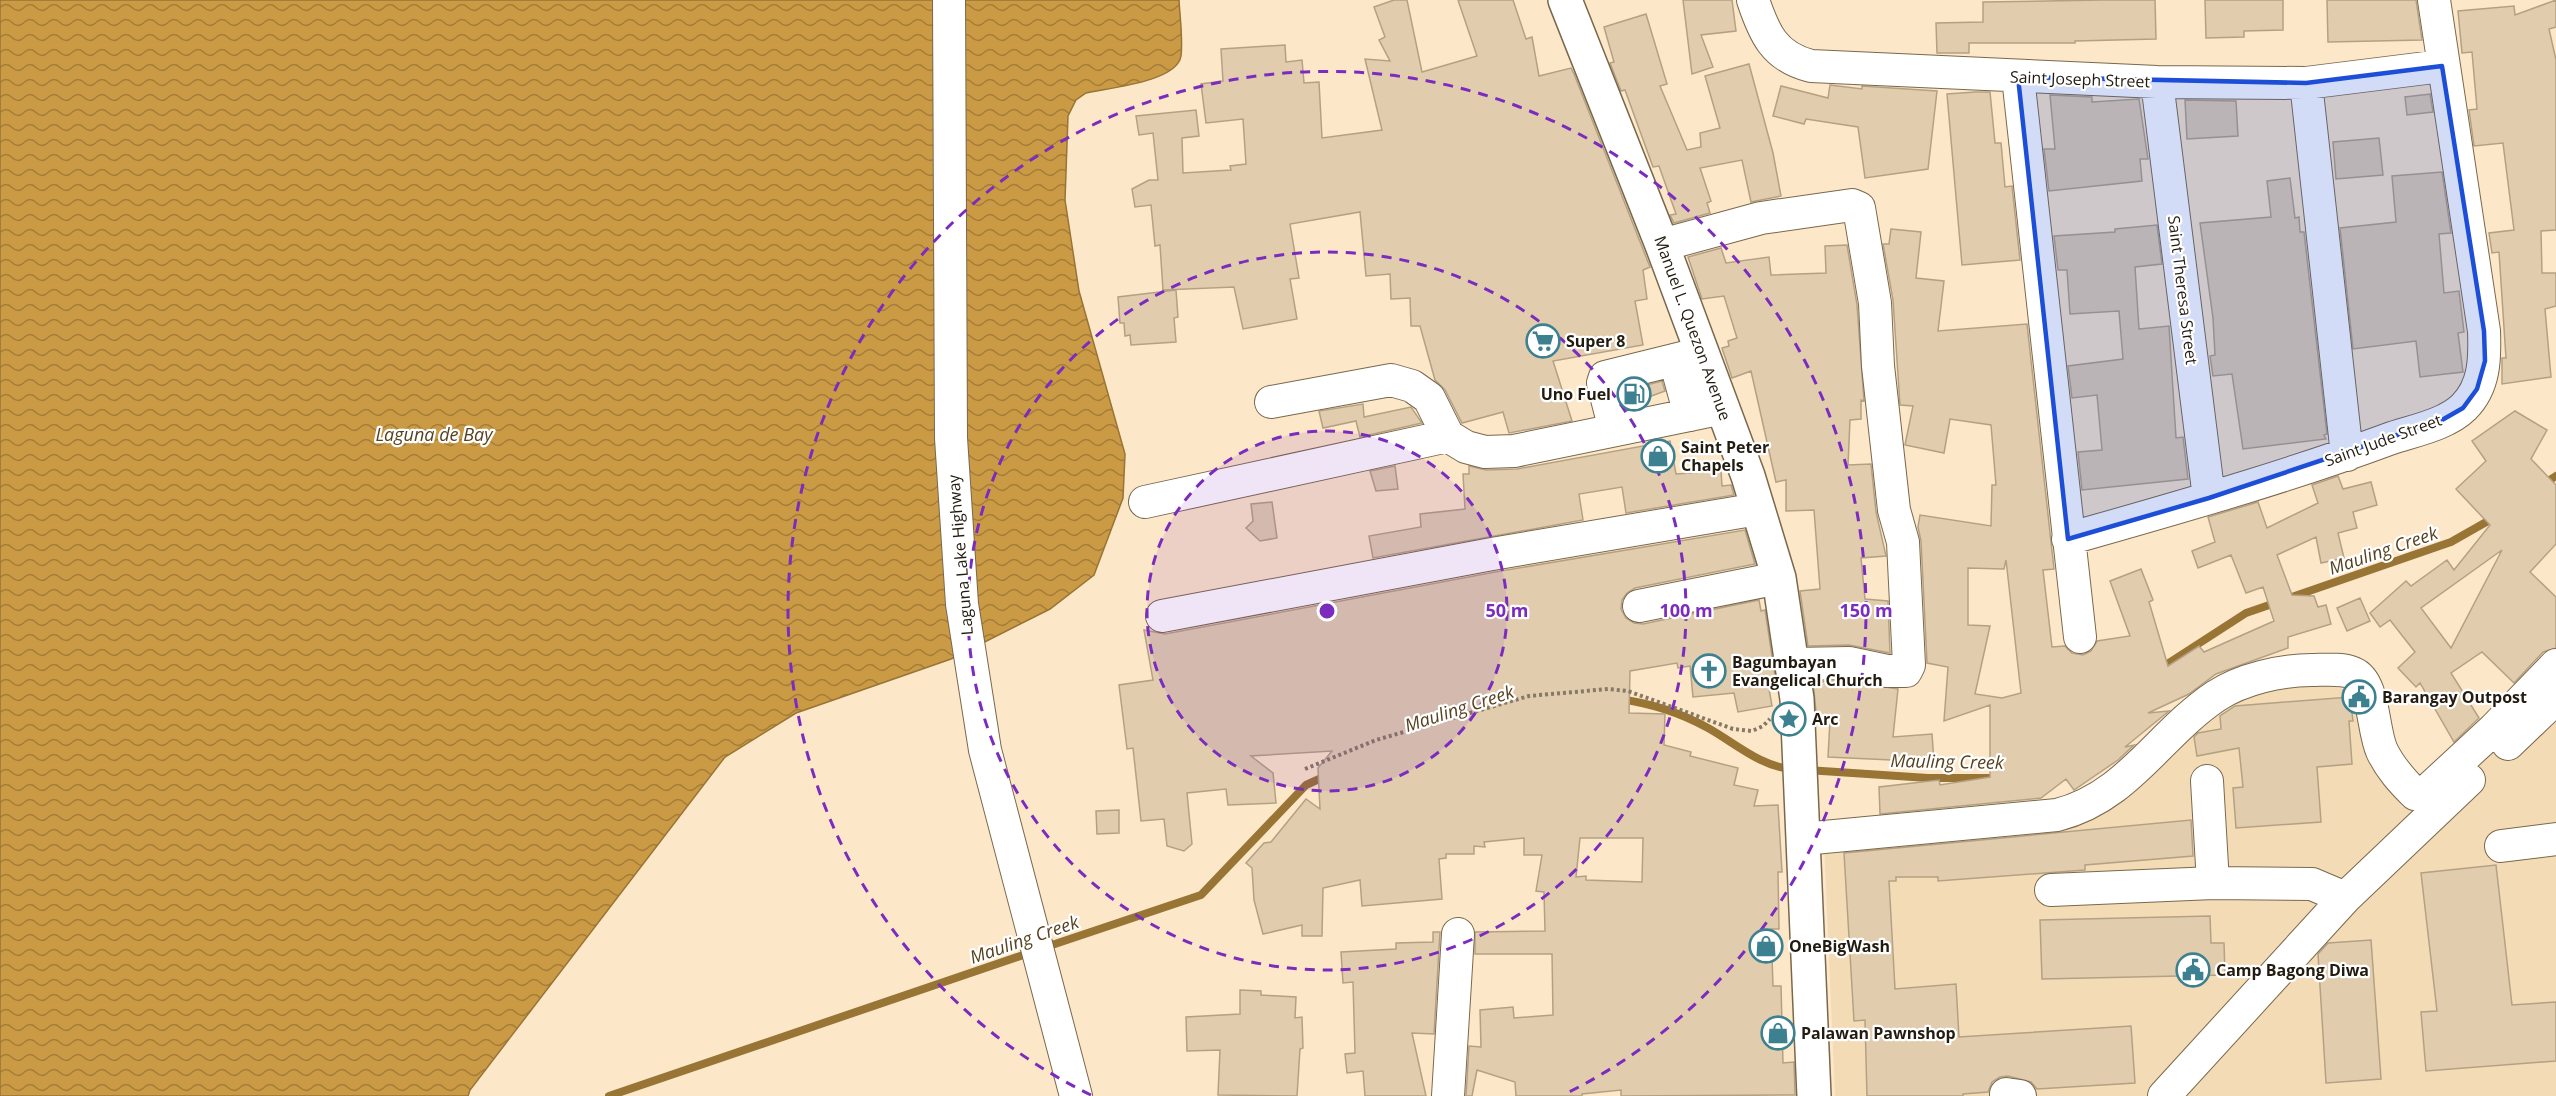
<svg xmlns="http://www.w3.org/2000/svg" width="2556" height="1096" font-family="'Open Sans',sans-serif">
  <defs>
    <pattern id="water-waves" width="16" height="10" patternUnits="userSpaceOnUse" patternTransform="scale(1.5)"><rect width="16" height="10" fill="#cb9a45"/><path d="M0 5q4-4 8 0t8 0" fill="none" stroke="#a47d38"/></pattern>
  </defs>
  <rect width="100%" height="100%" fill="#fce7c8"/>
  <path fill="#f3dbb6" d="M2556,677V1096H1835L1824,844L2075,819L2225,702L2260,691L2308,684L2352,690L2380,777L2402,807L2429,809Z"/>
  <path fill="url(#water-waves)" stroke="#987435" stroke-width="1.5" d="M0,0H1179C1180,18 1183,39 1181,56C1177,82 1108,88 1086,93L1076,100L1068,116L1065,200L1079,291L1125,454L1123,498L1094,575L1050,609L951,659L796,713L725,757L470,1090L468,1096H0Z"/>
  <g fill="none" stroke-linecap="round" stroke-linejoin="round">
    <path stroke="#987435" stroke-width="8" d="M2542,485L2556,476
      M2289,598L2451,542L2495,517
      M2161,668L2246,613L2278,602
      M1619,699C1649,703 1681,713 1708,728C1735,743 1761,767 1792,769
      M1807,770L1928,778H1995
      M1043,948L1201,895L1306,785L1328,775
      M609,1096L1032,952"/>
  </g>
  <path fill="#e1cdae" stroke="#b4a183" stroke-width="1.5" fill-rule="evenodd" d="M1394,0H1407L1422,72L1477,56L1458,0H1513L1526,39L1532,37L1539,76L1571,68L1574,74L1650,267L1643,270L1647,299L1635,301L1643,345L1553,361L1572,421L1509,433L1503,412L1462,423L1445,390L1435,380L1420,326H1411L1410,298L1391,299L1390,274L1366,276L1360,212L1290,224L1299,278L1290,279L1297,319L1243,329L1234,287L1163,290L1160,245L1155,246L1151,205L1135,207L1132,189L1149,180H1158L1153,133L1139,135L1136,116L1196,110L1199,136L1182,138L1183,173L1231,170L1230,166L1246,164L1243,119L1206,123L1201,84L1223,81L1221,49L1285,45L1286,62L1302,60L1304,83L1319,82L1322,138L1382,130L1365,59L1390,61L1379,40L1385,37L1374,7Z
    M1683,0H1732L1736,31L1701,35L1713,67L1692,74Z
    M2104,0H2155L2156,39L2075,41V43H1969V53H1937L1936,23L1983,22V2Z
    M2205,0H2283V30L2244,31V37L2206,38Z
    M2327,0H2416L2422,40L2328,42Z
    M2556,0V27L2549,29L2556,60V230L2541,231L2542,273H2556V306L2545,309L2551,377L2502,384V358H2506L2499,252L2492,253L2489,233L2514,230L2503,143L2474,146L2469,110L2477,109L2472,52L2462,53L2458,11L2514,6L2515,15Z
    M1646,14L1667,84L1660,86L1687,150L1701,147L1700,133L1720,128L1705,76L1749,64L1773,153L1781,196L1751,202L1742,160L1700,168L1711,201L1707,203L1710,213L1674,223L1670,215L1676,214L1659,166L1653,167L1625,90L1621,91L1610,63L1614,62L1604,27Z
    M1830,85L1862,89V86L1937,91L1928,169L1865,178L1858,127L1806,119L1804,124L1773,116L1781,86L1828,98Z
    M1975,92H1990L1995,143H2001L2005,187L2012,186L2020,260L1962,265L1947,94Z
    M2430,94L2433,112L2407,115L2405,97Z
    M2050,95L2092,97V102L2139,99L2148,159H2140L2142,181L2049,191L2044,149H2055Z
    M2185,100L2236,101L2238,136L2187,139Z
    M2379,138L2383,175L2336,179L2333,142Z
    M2442,172L2451,233L2439,234L2444,293L2459,291L2464,332L2458,333L2463,372L2420,377L2416,341L2353,349L2340,228L2396,222L2392,176Z
    M2290,178L2295,218L2299,217L2300,232H2304L2327,434L2324,435L2326,439L2243,449L2232,374L2213,376L2210,356L2215,355L2213,318L2200,223L2271,217L2267,181Z
    M2157,225L2162,264L2135,267L2139,329L2169,326L2176,438L2183,437L2188,479L2082,490L2078,452L2102,450L2097,395L2072,398L2068,366L2123,359L2119,311L2070,314L2067,270H2058L2054,236L2115,232V229Z
    M1891,229L1921,232L1916,278L1944,281L1938,331L2027,324L2054,569L2043,570L2052,647L2065,646L2072,653L2083,655L2091,651L2097,641L2130,636L2110,581L2141,569L2153,600L2149,602L2168,666L2199,646L2204,652L2274,621L2263,587L2246,593L2231,555L2198,568L2192,551L2215,542L2208,517L2258,502L2267,528L2318,503L2312,485L2338,476L2343,489L2371,482L2377,505L2353,512L2357,528L2338,533L2344,558L2321,563L2316,537L2277,555L2292,595L2314,596L2318,607L2326,605L2331,624L2288,637V648L2216,674L2189,694L2148,713L2169,711L2125,747L2134,745L2118,760L2074,790L2066,779L2041,798L1880,814L1879,787L1939,780L1940,785L1990,777V705L1944,721L1948,667L1927,663L1921,541L1918,527L1920,515L1991,526L1992,485H1996L1991,425L1950,419L1944,453L1905,445L1913,406L1900,405L1893,300L1883,244H1889ZM2006,560L2021,693L2002,698L1975,694L1990,626L1968,625V568L2004,569Z
    M1847,245L1857,305L1864,401L1861,400V419L1850,420L1848,465L1871,464L1876,512L1886,556L1861,558L1865,599L1888,601L1890,653L1849,645L1808,646L1800,591L1820,589L1814,510L1786,511V480L1776,482L1751,371L1732,378L1722,348L1729,346L1728,341L1737,338L1724,296L1702,299L1688,257L1721,248L1726,263L1769,257L1771,275L1826,273L1825,246Z
    M1176,290L1178,317L1174,318L1176,342L1131,345L1130,335L1125,336L1124,323H1120L1118,297Z
    M1662,381L1665,391L1627,405L1624,391Z
    M1363,404L1364,417L1411,407L1422,423L1360,437L1356,421L1323,428L1319,411Z
    M2515,411L2547,430L2531,459L2556,485V544L2530,572L2556,597V648L2543,652L2514,683L2482,652L2451,673L2479,718L2454,742L2420,683L2416,687L2398,668L2415,652L2390,620L2380,627L2370,613L2406,581L2411,586L2447,560L2454,570L2490,525L2456,489L2486,461L2472,441ZM2502,550L2451,648L2421,608Z
    M1670,441L1676,474L1721,471L1722,486L1731,485L1734,495L1626,513L1622,487L1579,494L1583,520L1373,558L1369,536L1421,527L1420,514L1465,509L1463,474H1469V466L1486,470L1517,469Z
    M1395,466L1398,489L1376,491L1370,471Z
    M1272,502L1277,538L1260,541L1246,528L1253,521L1251,504Z
    M1745,530L1755,564L1635,588L1627,593L1622,600L1621,609L1626,618L1634,623L1643,624L1759,600L1761,611L1765,610L1776,683H1768L1772,706L1738,712L1734,693L1693,697L1690,666L1678,668L1677,663L1630,671L1629,713L1665,714L1664,745L1691,752L1690,756L1738,768L1734,785L1758,790L1754,806L1778,805L1782,872H1778L1779,929H1771L1773,986H1781L1783,1063L1794,1062L1795,1095L1621,1096V1090L1582,1094V1096H1516L1515,1082L1477,1070L1472,1096H1466L1469,1046L1481,1047L1480,1010L1513,1007L1514,1018L1553,1015L1552,954H1475V932L1545,931L1544,892L1536,891L1542,855H1524V838L1484,842L1485,847L1474,846V854H1446V858L1439,859L1442,899L1362,906L1360,880L1323,888L1322,936H1302V925L1263,934L1254,900L1252,868L1246,863L1264,843L1271,842L1306,799L1320,809L1318,768L1332,751L1251,756L1273,773L1276,803L1228,805L1226,789L1187,793L1192,844L1184,851L1167,846L1164,819L1141,821L1133,748L1127,749L1119,685L1153,680L1144,630L1165,634L1495,572ZM1580,838H1643L1642,882L1586,880V876L1576,877Z
    M2360,598L2370,621L2347,631L2337,608Z
    M1847,681L1898,689L1893,737L1932,734L1934,762L1828,757L1830,720L1817,721L1813,682Z
    M2350,697L2353,721H2349L2352,764L2317,767L2321,822L2236,828L2233,788L2243,787L2239,748L2197,756L2194,737L2198,733L2221,729L2220,716L2235,706Z
    M1119,810V833L1097,834L1096,811Z
    M2191,820L2193,856L2085,865V870L1938,881V877H1896V881H1889L1895,989L1956,984L1959,1037L2131,1026L2135,1083L2037,1089L2031,1082L2008,1076L2000,1077L1992,1082L1988,1092L1963,1094V1096H1867L1865,1020L1854,1021L1844,853Z
    M2496,865L2512,1005L2556,1002V1061L2426,1071L2421,1012L2437,1011L2421,873Z
    M2210,916L2211,943H2224L2225,975L2042,979L2040,920Z
    M1433,932H1440L1434,1034L1412,1033L1426,1096H1365L1363,1071L1347,1073L1345,1054L1355,1053L1353,982L1343,983L1341,952L1396,949V943L1433,942Z
    M2371,940L2381,1079L2326,1083L2318,954L2328,943Z
    M1240,990L1261,991V995L1296,997L1295,1018L1302,1017L1303,1048L1300,1049L1297,1096L1218,1095L1220,1050L1187,1051L1186,1017L1240,1014Z"/>
  <g fill="none" stroke-linecap="round" stroke-linejoin="round">
    <g stroke="#7a684c" stroke-width="34">
      <path id="minor" d="M949,0L951,438L962,604L985,750L1076,1096
        M1753,0C1764,33 1774,57 1811,66L2157,82L2306,83L2442,66
        M2018,77L2080,637
        M2157,82L2209,498
        M2306,83L2347,455
        M1662,245L1761,218L1852,205L1859,208L1875,303L1878,366L1894,510L1903,542L1909,665L1906,671H1887L1849,663L1793,664
        M1675,360L1690,415
        M1271,402L1391,380L1412,386L1429,398L1448,436L1466,447L1485,452L1514,451L1723,408
        M1615,430L1603,383L1605,377L1702,353
        M1145,502L1448,436
        M2068,539C2176,508 2284,478 2389,439C2412,431 2446,425 2464,407C2485,386 2485,358 2484,331L2434,0
        M1639,606L1779,578
        M1162,616L1492,554L1758,509
        M2508,744L2556,698
        M2207,781L2213,883
        M1803,839L2057,815C2128,797 2158,735 2216,696C2242,679 2281,670 2312,670C2323,670 2342,668 2353,673C2375,682 2372,730 2382,751C2390,768 2402,781 2415,794L2428,790L2494,729L2556,665
        M2501,846L2556,839
        M2051,890L2213,883L2312,884L2345,898
        M2006,1094L2020,1096
        M1448,1096L1458,934
        M2164,1096L2345,898L2469,780"/>
    </g>
    <g stroke="#7a684c" stroke-width="36">
      <path id="major" d="M1565,0L1662,245L1748,476L1779,578L1797,699L1814,1096"/>
    </g>
    <path stroke="#877965" stroke-width="4" stroke-dasharray="3 3" stroke-linecap="butt" d="M1305,769L1376,740L1529,696L1608,689L1628,691L1733,729L1752,731L1763,726L1770,719"/>
    <use href="#minor" stroke="#fff" stroke-width="32"/>
    <use href="#major" stroke="#fff" stroke-width="33"/>
  </g>
  <path fill="#1d4ed8" fill-opacity="0.2" stroke="#1d4ed8" stroke-width="4.5" stroke-linejoin="round" d="M2442,66L2484,331L2485,361L2477,389L2463,408L2442,420L2209,498L2068,539L2018,77L2306,83Z"/>
  <circle cx="1327" cy="611" r="180" fill="#7b2cbf" fill-opacity=".12"/>
  <g fill="none" stroke="#7b2cbf" stroke-width="3" stroke-dasharray="10 8">
    <circle cx="1327" cy="611" r="180"/>
    <circle cx="1327" cy="611" r="359"/>
    <path d="M1091 1095A539 539 0 1 1 1563 1095"/>
  </g>
  <defs>
    <g id="supermarket-ring" transform="scale(1.725)"><circle r="9.5" fill="#fff" stroke="#3d8090" stroke-width="1.5"/><path d="M-6-5.5h2.5l.6 2H6L4.5 2H-2.5L-4.4-4H-6ZM-1.5 3.2a1.3 1.3 0 1 0 .1 0ZM3 3.2a1.3 1.3 0 1 0 .1 0Z" fill="#3d8090"/></g>
    <g id="fuel-ring" transform="scale(1.725)"><circle r="9.5" fill="#fff" stroke="#3d8090" stroke-width="1.5"/><path d="M-5.5-6h7V0h2V4h1.3V-2.5L3-4.5l.8-.8L6-3V5H2.5V1h-1V6h-7ZM-4.2-4.7v3.2H.2V-4.7Z" fill="#3d8090"/></g>
    <g id="shop-ring" transform="scale(1.725)"><circle r="9.5" fill="#fff" stroke="#3d8090" stroke-width="1.5"/><path d="M-5-2.5h2.3a2.7 3.5 0 0 1 5.4 0H5L5.5 6h-11ZM-1.5-2.5h3a1.5 2.3 0 0 0-3 0Z" fill="#3d8090"/></g>
    <g id="church-ring" transform="scale(1.725)"><circle r="9.5" fill="#fff" stroke="#3d8090" stroke-width="1.5"/><path d="M-1.2-6h2.4v3.5h3.3v2.4h-3.3V6h-2.4V-.1h-3.3v-2.4h3.3Z" fill="#3d8090"/></g>
    <g id="civic-ring" transform="scale(1.725)"><circle r="9.5" fill="#fff" stroke="#3d8090" stroke-width="1.5"/><path d="M-.6-6.5H3V-4.5H.6V-3L4-1V1h2V6H-6V1h2V-1L-.6-3ZM-1.2 2.5V6h2.4V2.5Z" fill="#3d8090"/></g>
    <g id="sight-ring" transform="scale(1.725)"><circle r="9.5" fill="#fff" stroke="#3d8090" stroke-width="1.5"/><path d="M0-6L1.8-2.2L6-1.7L2.9 1.2L3.7 5.4L0 3.3L-3.7 5.4L-2.9 1.2L-6-1.7L-1.8-2.2Z" fill="#3d8090"/></g>
  </defs>
  <g fill-rule="evenodd">
    <use href="#supermarket-ring" x="1543" y="341"/>
    <use href="#fuel-ring" x="1634" y="394"/>
    <use href="#shop-ring" x="1658" y="456"/>
    <use href="#church-ring" x="1709" y="671"/>
    <use href="#civic-ring" x="2359" y="697"/>
    <use href="#sight-ring" x="1789" y="719"/>
    <use href="#shop-ring" x="1766" y="946"/>
    <use href="#civic-ring" x="2193" y="970"/>
    <use href="#shop-ring" x="1778" y="1033"/>
  </g>
  <g text-anchor="middle" dominant-baseline="central" stroke-width="4.5" stroke-linejoin="round" paint-order="stroke">
    <g font-size="16" fill="#221b10" stroke="#fff">
      <text transform="translate(2080 79) rotate(2)">Saint Joseph Street</text>
      <text transform="translate(2183 290) rotate(83)">Saint Theresa Street</text>
      <text transform="translate(1693 328) rotate(70)">Manuel L. Quezon Avenue</text>
      <text transform="translate(2383 440) rotate(-20)">Saint Jude Street</text>
      <text transform="translate(960 555) rotate(-95)">Laguna Lake Highway</text>
    </g>
    <g font-size="16" font-weight="bold" fill="#221b10" stroke="#fff" text-anchor="start">
      <text x="1566" y="341">Super 8</text>
      <text x="1611" y="394" text-anchor="end">Uno Fuel</text>
      <text x="1681" y="447">Saint Peter<tspan x="1681" dy="18">Chapels</tspan></text>
      <text x="1732" y="662">Bagumbayan<tspan x="1732" dy="18">Evangelical Church</tspan></text>
      <text x="2382" y="697">Barangay Outpost</text>
      <text x="1812" y="719">Arc</text>
      <text x="1789" y="946">OneBigWash</text>
      <text x="2216" y="970">Camp Bagong Diwa</text>
      <text x="1801" y="1033">Palawan Pawnshop</text>
    </g>
    <g font-size="18" font-style="italic" fill="#56411e" stroke="#fff">
      <text x="434" y="434">Laguna de Bay</text>
      <text transform="translate(2383 550) rotate(-19)">Mauling Creek</text>
      <text transform="translate(1459 708) rotate(-18)">Mauling Creek</text>
      <text transform="translate(1947 761) rotate(1)">Mauling Creek</text>
      <text transform="translate(1024 939) rotate(-19)">Mauling Creek</text>
    </g>
  </g>
  <circle cx="1327" cy="611" r="9" fill="#7b2cbf" stroke="#fff" stroke-width="3"/>
  <g font-size="18" text-anchor="middle" font-weight="bold" fill="#7b2cbf" stroke="#fff" stroke-width="4.5" stroke-linejoin="round" paint-order="stroke">
    <text x="1507" y="617">50 m</text>
    <text x="1686" y="617">100 m</text>
    <text x="1866" y="617">150 m</text>
  </g>
</svg>
